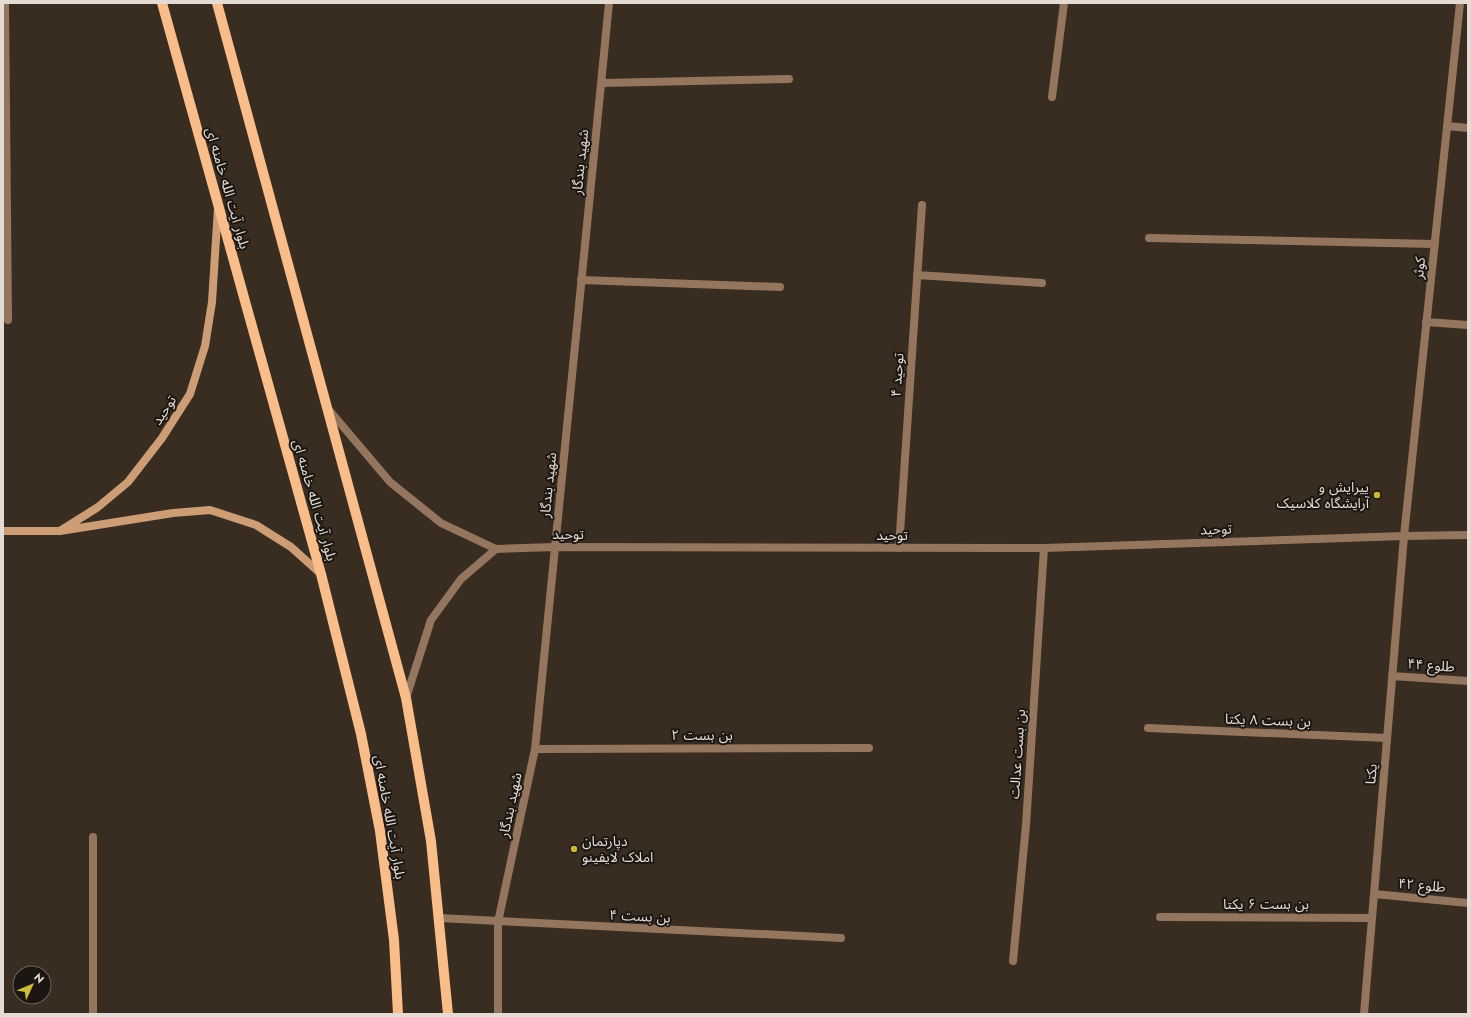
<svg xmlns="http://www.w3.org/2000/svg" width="1471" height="1017" font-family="Jost,'Noto Sans Arabic',sans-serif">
  <rect width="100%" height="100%" fill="#392c21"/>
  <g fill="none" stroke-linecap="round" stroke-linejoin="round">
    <path stroke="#94765e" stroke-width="8" d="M5,3L8,320
      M601,83L789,79
      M1052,97L1064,3
      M1447,126L1468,128
      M1149,238L1435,244
      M917,275L1042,283
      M581,280L780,287
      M1426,322L1468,325
      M899,548L922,205
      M1392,676L1468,681
      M1148,728L1387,738
      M535,749L869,748
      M1374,894L1468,903
      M1160,917L1372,918
      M439,918L841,938
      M1013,961L1026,825L1044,548
      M93,1014V837
      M498,1014V922L535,749L609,3
      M1364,1014L1404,536L1460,3"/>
    <path stroke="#94765e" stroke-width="8" d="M329,410L390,482L441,523L496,549
      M406,698L431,620L461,579L496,549L555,547L1044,548L1404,536L1468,535"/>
    <path stroke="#cd9e76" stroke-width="8" d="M3,531H60L173,513L210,510L256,525L291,547L321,574
      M60,531L98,507L128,482L162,438L190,394L205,346L212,302L218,208"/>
    <path stroke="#f9bd89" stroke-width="10" d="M162,3L321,574L361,734L380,831L394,940L398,1014
      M217,3L406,698L431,841L448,1014"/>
  </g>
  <g fill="#cbba39" stroke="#1b1611" stroke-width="1.5">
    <circle cx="1377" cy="495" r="4"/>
    <circle cx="574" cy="849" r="4"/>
  </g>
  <g text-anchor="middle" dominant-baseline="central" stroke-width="4" stroke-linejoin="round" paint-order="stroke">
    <g font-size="14" fill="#e3dbd4" stroke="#1b1611">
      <text transform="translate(580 162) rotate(-84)">شهید بندگار</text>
      <text transform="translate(228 188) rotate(74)">بلوار آیت الله خامنه ای</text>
      <text transform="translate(1419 268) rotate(-84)">کوثر</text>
      <text transform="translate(897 375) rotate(-86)">توحید ۴</text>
      <text transform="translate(164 410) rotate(-57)">توحید</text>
      <text transform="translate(548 485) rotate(-84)">شهید بندگار</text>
      <text transform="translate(315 500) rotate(74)">بلوار آیت الله خامنه ای</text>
      <text transform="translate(1216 529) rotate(-2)">توحید</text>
      <text x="568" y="534">توحید</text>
      <text x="892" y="535">توحید</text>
      <text transform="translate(1431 665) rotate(4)">طلوع ۴۴</text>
      <text transform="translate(1268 720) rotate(2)">بن بست ۸ یکتا</text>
      <text x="702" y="735">بن بست ۲</text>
      <text transform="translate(1017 754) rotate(-86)">بن بست عدالت</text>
      <text transform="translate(1371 774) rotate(-85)">یکتا</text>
      <text transform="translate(510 805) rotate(-78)">شهید بندگار</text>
      <text transform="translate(390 817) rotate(80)">بلوار آیت الله خامنه ای</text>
      <text transform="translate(1422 885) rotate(5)">طلوع ۴۲</text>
      <text x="1266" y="904">بن بست ۶ یکتا</text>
      <text transform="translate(640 916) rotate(3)">بن بست ۴</text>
    </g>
    <g font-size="14" fill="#e3dbd4" stroke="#1b1611" text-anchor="end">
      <text x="1369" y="487">پیرایش و<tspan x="1369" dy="16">آرایشگاه کلاسیک</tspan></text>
      <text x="582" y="841" text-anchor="start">دپارتمان<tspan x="582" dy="16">املاک لایفینو</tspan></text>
    </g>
  </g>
  <rect width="1471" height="1017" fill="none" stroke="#e3dbd4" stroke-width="8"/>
  <g transform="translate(32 985) rotate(46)"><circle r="19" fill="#1b1611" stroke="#6b655f"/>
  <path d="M0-3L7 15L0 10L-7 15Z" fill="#cbba39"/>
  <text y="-6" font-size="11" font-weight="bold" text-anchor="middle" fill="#e3dbd4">N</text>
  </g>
</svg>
